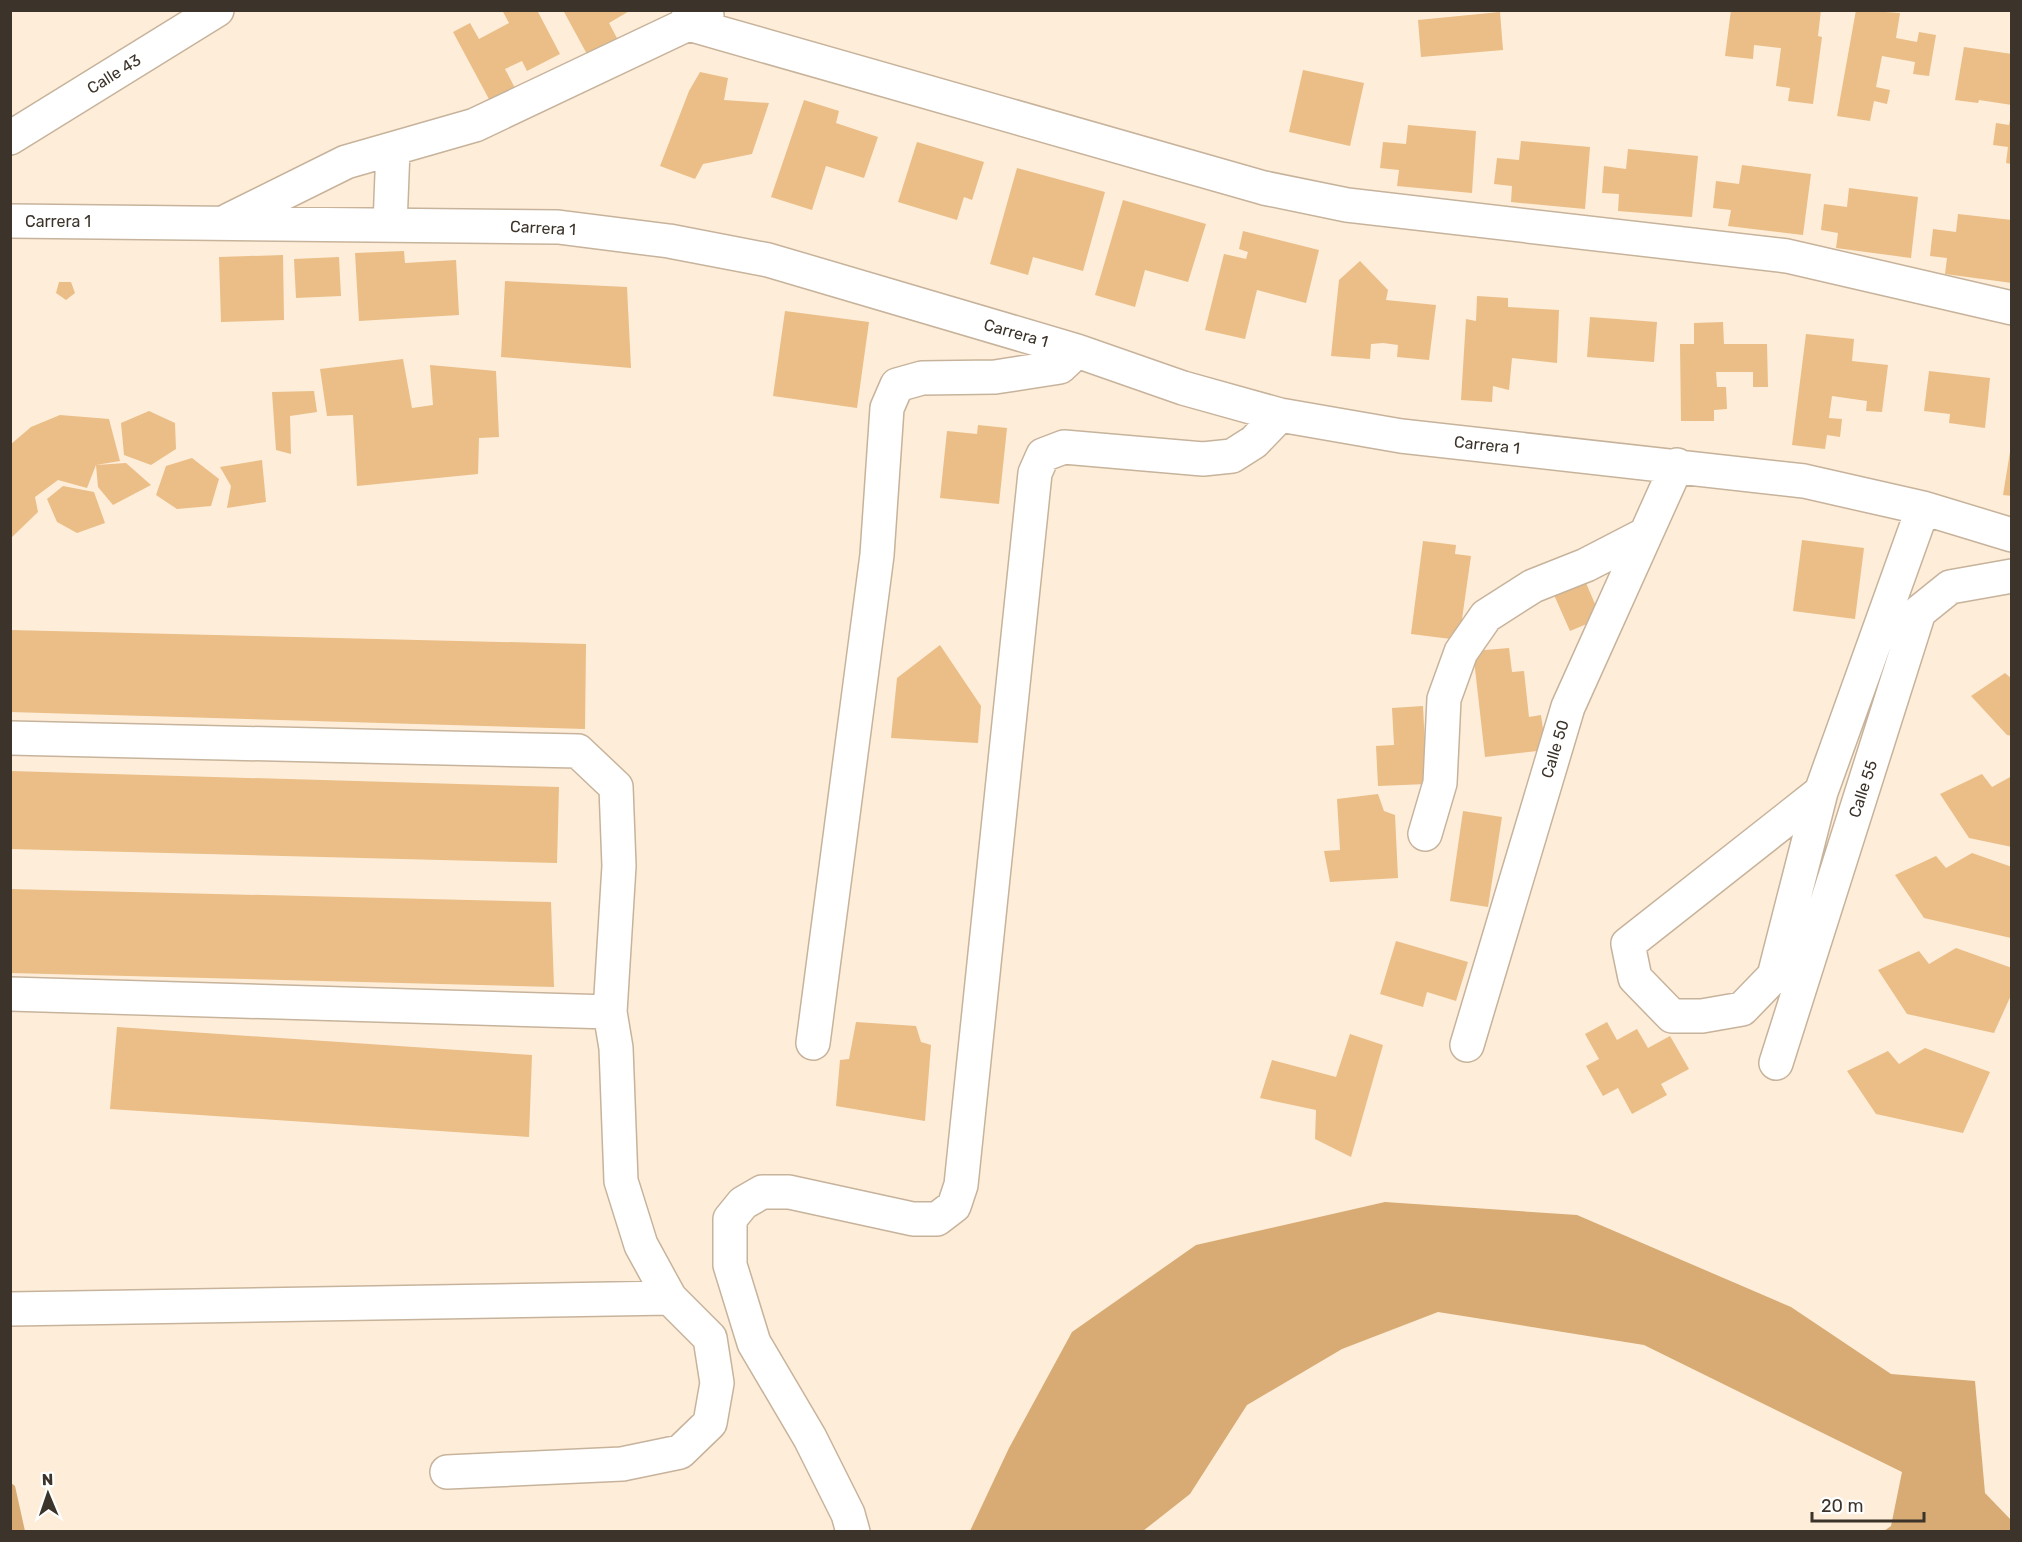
<svg xmlns="http://www.w3.org/2000/svg" width="2022" height="1542" font-family="Rubik,sans-serif">
  <rect width="100%" height="100%" fill="#feedd9"/>
  <path fill="#d7ab73" d="M1385,1202L1577,1215L1791,1307L1891,1374L1975,1381L1985,1493L2011,1520V1531H1884L1891,1526L1902,1472L1644,1345L1438,1312L1342,1349L1247,1405L1190,1494L1143,1531H970L1009,1448L1072,1332L1196,1245Z
    M11,1483L15,1486L25,1531H11Z"/>
  <path fill="#eabe86" d="M502,10H537L560,54L527,71L522,61L505,69L515,88L490,101L453,32L470,23L479,39L509,23Z
    M563,10H631L609,23L618,40L588,56Z
    M1731,10H1821L1818,36L1822,37L1813,104L1788,101L1790,88L1776,86L1781,48L1754,45L1753,59L1725,56Z
    M1856,10L1900,13L1896,38L1917,42L1919,32L1936,35L1929,76L1913,74L1915,62L1882,56L1876,87L1890,90L1887,104L1874,101L1870,121L1837,116Z
    M1500,12L1503,50L1421,57L1418,20Z
    M1964,47L2012,54V105L1979,100L1978,103L1955,100Z
    M1303,70L1364,83L1350,146L1289,132Z
    M700,72L728,78L724,100L769,103L752,154L703,164L695,179L660,166L689,91Z
    M804,100L839,111L836,123L878,137L864,178L826,166L812,210L771,197Z
    M2010,120H2012V164L2006,163L2008,147L1993,145L1996,123L2009,125Z
    M1408,125L1476,131L1472,193L1397,186L1399,170L1380,168L1383,142L1406,144Z
    M1521,141L1590,147L1585,209L1511,202L1512,186L1494,184L1497,158L1519,160Z
    M917,142L984,162L972,200L964,197L957,220L898,202Z
    M1628,149L1698,156L1692,217L1618,211L1619,194L1602,193L1604,166L1626,169Z
    M1742,165L1811,174L1803,235L1728,226L1731,210L1713,208L1716,181L1739,184Z
    M1017,168L1105,192L1083,271L1033,257L1028,275L990,264Z
    M1849,188L1918,197L1911,258L1836,248L1838,233L1821,230L1824,204L1847,207Z
    M1123,200L1206,224L1188,282L1145,270L1135,307L1095,295Z
    M1958,214L2012,220V283L1945,274L1947,258L1930,256L1933,229L1956,232Z
    M1243,231L1319,250L1306,303L1257,290L1245,339L1205,330L1224,254L1246,259L1248,252L1239,249Z
    M404,251L405,263L456,260L459,315L359,321L355,253Z
    M283,255L284,320L221,322L219,257Z
    M339,257L341,296L296,298L294,259Z
    M1360,261L1388,290L1386,300L1436,305L1429,360L1397,357L1398,345L1383,343L1371,344L1370,359L1331,356L1339,280Z
    M505,281L627,287L631,368L501,357Z
    M59,282H71L75,293L66,300L56,293Z
    M1477,296L1508,298V307L1559,310L1557,363L1512,358L1509,390L1493,386L1492,402L1461,400L1466,319L1476,321Z
    M785,311L869,322L857,408L773,396Z
    M1590,317L1657,322L1654,362L1587,357Z
    M1723,322L1724,344H1767L1768,387H1753V372H1716L1717,387H1726L1727,409L1714,410V421H1681L1680,344H1694V323Z
    M1806,334L1854,339L1852,361L1888,365L1882,412L1866,411L1867,401L1832,396L1829,418L1842,419L1840,437L1827,435L1825,449L1792,445Z
    M403,359L412,408L433,405L430,365L496,371L499,437L479,438L478,474L357,486L353,415L327,416L320,369Z
    M1929,371L1990,378L1985,428L1949,423L1950,414L1924,411Z
    M314,391L317,412L290,416L291,454L276,450L272,392Z
    M149,411L175,423L176,449L151,465L124,455L121,423Z
    M60,415L109,419L120,461L96,465L126,463L151,485L113,505L98,487L96,465L87,488L58,480L35,497L38,512L10,539V445L31,427Z
    M978,425L1007,428L999,504L940,498L947,431L977,434Z
    M2010,452H2012V496L2003,495Z
    M192,458L219,479L211,506L177,509L156,495L166,466Z
    M262,460L266,502L227,508L231,486L220,467Z
    M63,486L94,492L105,523L77,533L57,522L47,499Z
    M1802,540L1864,548L1855,619L1793,611Z
    M1423,541L1456,545L1455,554L1471,556L1459,640L1411,634Z
    M1586,583L1601,618L1570,631L1554,595Z
    M10,630L586,644L585,729L10,712Z
    M940,645L981,706L978,743L891,738L897,678Z
    M1509,648L1512,672L1524,671L1529,717L1541,715L1546,750L1485,757L1473,651Z
    M2005,673L2012,679V736L2007,735L1971,696Z
    M1423,706L1427,784L1378,786L1376,746L1394,745L1392,708Z
    M10,771L559,787L557,863L10,849Z
    M1982,774L1992,787L2012,776V847L1969,838L1940,794Z
    M1378,794L1384,811L1395,815L1398,878L1330,882L1324,851L1340,850L1337,799Z
    M1463,811L1502,817L1488,907L1450,901Z
    M1972,853L2012,867L2011,938L1924,918L1895,875L1936,856L1946,868Z
    M10,889L551,902L554,987L10,973Z
    M1396,941L1468,962L1456,1001L1427,992L1423,1007L1380,994Z
    M1956,948L2012,968V993L1994,1033L1907,1014L1878,970L1919,951L1929,964Z
    M856,1022L916,1026L921,1042L931,1045L925,1121L836,1106L840,1060L849,1059Z
    M1607,1022L1617,1040L1637,1029L1648,1048L1670,1036L1689,1069L1661,1084L1667,1095L1632,1114L1618,1088L1603,1096L1586,1066L1599,1059L1585,1034Z
    M117,1027L532,1055L529,1137L110,1109Z
    M1350,1034L1383,1045L1351,1157L1315,1139L1316,1110L1260,1098L1272,1060L1336,1077Z
    M1925,1048L1990,1072L1963,1133L1876,1114L1847,1071L1888,1051L1899,1064Z"/>
  <g fill="none" stroke-linecap="round" stroke-linejoin="round">
    <g stroke="#c7b39b" stroke-width="36">
      <path id="minor" d="M685,23L1264,188L1347,205L1787,256L2012,308
        M10,138L217,10
        M229,220L346,162L475,125L707,15
        M10,221L558,227L669,241L768,260L1077,351L1183,388L1280,415L1401,436L1804,481L1923,508L2012,535
        M390,225L393,149
        M10,738L578,751L616,787L619,866L610,1012L10,994
        M1821,792L1628,944L1635,978L1672,1016H1702L1742,1009L1774,976L1821,792L1923,508
        M1425,834L1440,783L1444,699L1461,652L1486,616L1533,586L1586,565L1646,534
        M813,1043L877,555L887,408L897,385L922,378L995,377L1060,367L1077,351
        M1467,1045L1568,707L1677,465
        M1776,1063L1919,612L1950,587L2012,576
        M10,1309L670,1298L641,1245L621,1181L616,1048L610,1012
        M447,1472L622,1464L680,1452L710,1423L717,1383L710,1338L670,1298
        M853,1532L848,1514L810,1438L754,1343L730,1265V1219L743,1203L762,1192H789L913,1219H937L954,1206L961,1185L1035,473L1043,455L1064,447L1203,459L1232,456L1254,442L1280,415"/>
    </g>
    <use href="#minor" stroke="#fff" stroke-width="33"/>
  </g>
  <g text-anchor="middle" dominant-baseline="central" stroke-width="4.5" stroke-linejoin="round" paint-order="stroke">
    <g font-size="16" fill="#3c342a" stroke="#fff">
      <text transform="translate(114 74) rotate(-32)">Calle 43</text>
      <text x="58" y="221">Carrera 1</text>
      <text transform="translate(543 228) rotate(3)">Carrera 1</text>
      <text transform="translate(1016 333) rotate(16)">Carrera 1</text>
      <text transform="translate(1487 445) rotate(6)">Carrera 1</text>
      <text transform="translate(1555 749) rotate(-73)">Calle 50</text>
      <text transform="translate(1863 789) rotate(-72)">Calle 55</text>
    </g>
  </g>
  <rect width="2022" height="1542" fill="none" stroke="#3c342a" stroke-width="24"/>
  <g transform="translate(48 1494) rotate(358)" stroke="#ffffff" stroke-width="4.5" paint-order="stroke">
  <path d="M0-4.5L10 22L0 15L-10 22Z" fill="#3c342a"/>
  <text y="-9" font-size="16" font-weight="bold" text-anchor="middle" fill="#3c342a">N</text>
  </g>
  <path d="M1812 1512v9h112v-9" fill="none" stroke="#3c342a" stroke-width="3"/>
  <text x="1821" y="1512" font-size="18" fill="#3c342a" stroke="#ffffff" stroke-width="4.5" paint-order="stroke">20 m</text>
</svg>
